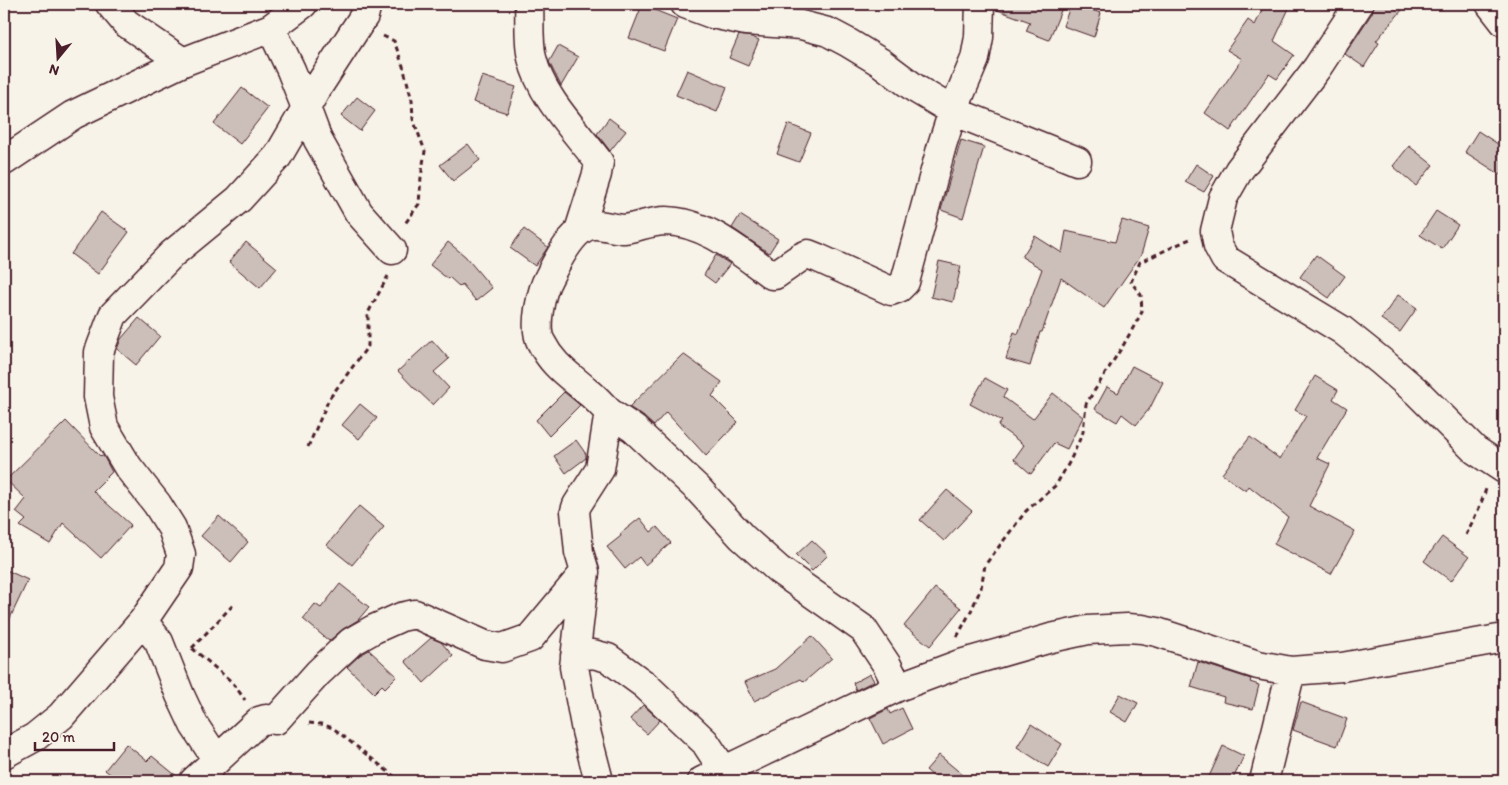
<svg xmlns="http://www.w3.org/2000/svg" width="1508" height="785" font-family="Itim,sans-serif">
  <rect width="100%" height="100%" fill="#f7f3e8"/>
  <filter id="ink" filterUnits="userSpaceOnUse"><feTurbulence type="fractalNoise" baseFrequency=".02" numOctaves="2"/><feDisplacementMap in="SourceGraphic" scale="10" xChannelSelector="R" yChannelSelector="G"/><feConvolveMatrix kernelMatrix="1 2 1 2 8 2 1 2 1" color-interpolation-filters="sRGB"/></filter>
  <g filter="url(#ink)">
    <path fill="#ccbfb9" stroke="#4a1f2b" d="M996,4H1051L1062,8L1049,40L1026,31L1030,22L995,9Z
      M1071,4L1101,13L1094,37L1063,26Z
      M1265,4H1291L1274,41L1294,55L1277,79L1269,74L1230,131L1205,113L1242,59L1227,50L1248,20L1255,25Z
      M1374,4H1407L1376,41L1379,43L1364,67L1345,54L1372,13Z
      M642,5L677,19L664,51L629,38Z
      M739,35L752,37L759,40L748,66L729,58Z
      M558,46L578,57L561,86L549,62Z
      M687,70L727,87L717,112L676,95Z
      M482,76L516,87L507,113L473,102Z
      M242,88L268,108L240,144L214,124Z
      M357,97L375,111L360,131L341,116Z
      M609,118L626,131L610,151L597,134Z
      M788,124L811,133L799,162L777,154Z
      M1478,131L1504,148V177L1465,152Z
      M961,140L984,147L963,218L941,210Z
      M468,144L480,160L453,181L440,165Z
      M1409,146L1433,165L1416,186L1393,166Z
      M1196,164L1214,176L1204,192L1185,182Z
      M1436,211L1458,225L1442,249L1420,235Z
      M101,212L129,232L98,274L71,254Z
      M740,215L778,239L769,253L732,228Z
      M1122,220L1149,228L1141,255L1104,308L1061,278L1042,332H1040L1030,366L1006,359L1014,332L1018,334L1042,269L1022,257L1035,236L1062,253L1066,231L1115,242Z
      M524,229L548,247L535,266L510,248Z
      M246,242L277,268L260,288L229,262Z
      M448,242L465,256L492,288L476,301L462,284L460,287L449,277L448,279L430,265Z
      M716,255L730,264L715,283L704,275Z
      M1316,255L1345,276L1329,298L1300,277Z
      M939,261L961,266L953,302L931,297Z
      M1398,295L1417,308L1400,332L1381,319Z
      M139,318L160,336L136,365L117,349L121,339Z
      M432,340L449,359L434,372L449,388L433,405L416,389H415L398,371Z
      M683,354L722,382L712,396L738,422L706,456L666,412L654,426L643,416L629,407Z
      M1132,366L1163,382L1150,408L1136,425L1122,414L1117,422L1095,409L1107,387L1118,393Z
      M1315,376L1338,390L1333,399L1347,408L1317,458L1330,464L1309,506L1355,531L1331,574L1274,544L1288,517L1249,486L1246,491L1222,474L1250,437L1280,459L1306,416L1295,410Z
      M985,378L1007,390L1003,397L1033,419L1053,393L1083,417L1067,449L1054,443L1031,474L1014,459L1024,445L998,426L1002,421L970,404Z
      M564,392L580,405L549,436L536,420Z
      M360,404L377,418L359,439L342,425Z
      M66,421L100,456L101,455L104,457L112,472L93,491L131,525L101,558L63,523L50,544L20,526L26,520L16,512L26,499L6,480Z
      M576,440L586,454V458L566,473L554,456Z
      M947,490L972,511L944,541L920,520Z
      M359,506L384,527L352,565L327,545Z
      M219,516L248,542L231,562L201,536Z
      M640,518L651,532L657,527L671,543L645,565L639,557L625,569L607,547L621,536L620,534Z
      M1442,537L1469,557L1451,581L1424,561Z
      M812,540L828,555L812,571L796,555Z
      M4,569L28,580L4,631Z
      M340,584L369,607L358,620L343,629L329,641L303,619L315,604L321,608Z
      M935,588L961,608L930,646L904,626Z
      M812,636L832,658L804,682L801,679L754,701L745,682L775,669Z
      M431,638L441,642L453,656L424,683L405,661Z
      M369,650L397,676L385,688L382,685L374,693L347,667L360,655Z
      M1198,662L1251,679L1250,682L1259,685L1253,709L1223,702L1224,697L1191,687Z
      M870,674L874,681L856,690L853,683Z
      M1120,694L1138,703L1127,722L1110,712Z
      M1301,702L1347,719L1337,746L1293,730Z
      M643,705L660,720L647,734L630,719Z
      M902,708L912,729L883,744L870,718L888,709L890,714Z
      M1031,724L1062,744L1048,767L1017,747Z
      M126,744L147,761L152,756L179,778V781H119L105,770Z
      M1223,746L1244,756L1232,781H1207Z
      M939,755L970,781H939L926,770Z"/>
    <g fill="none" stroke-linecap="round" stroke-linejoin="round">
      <g stroke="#4a1f2b" stroke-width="31">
        <path id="minor" d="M110,4L126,23L183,62
          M367,4L364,16L316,90L306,108L318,140L359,213L392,250
          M529,4C530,21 528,41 532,58C541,97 576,131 599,162L597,174L579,231
          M685,4L712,14L746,21L801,25L828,32L847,42L880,62L916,89L953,111L1077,161
          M1359,4L1317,68L1239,170L1223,198L1215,231L1218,246L1225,259L1342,330L1382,362L1417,392L1475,450L1504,469
          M1490,4L1504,22
          M4,161L73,115L183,62L271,28L303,4
          M609,412L634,429L698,489L742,537L779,570L863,629L887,665L898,687
          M143,621L159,642L180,695L194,725L217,760
          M575,656L593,654L608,658L645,685L705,742L724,771
          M4,754L35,737L61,716L143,621L179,568L181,554L172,528L157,504L128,467L104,427L98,397L99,352L113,315L172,254L239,199L278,156L306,108L291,70L271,28
          M194,781L259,721L266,719L276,720L318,673L351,642L374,629L401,617L415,614L485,645L502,648L530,638L585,572
          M599,781L586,731L574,667L585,572L579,552L575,511L577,505L600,469L609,412C602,405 595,397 587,391C568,374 553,366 541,342C533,328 541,291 549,277C557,261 575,225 595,225C605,225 615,229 625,229C639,227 651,221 666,221C706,222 741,253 772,275H775L801,257L808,254L818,258L891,291L899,288L905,282L942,145L953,111L975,59L979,37L980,4
          M702,781L898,687L957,665L1051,638L1088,630L1127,628L1142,629L1157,632L1258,665L1291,671L1342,667L1504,638
          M1264,781L1291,671"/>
      </g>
      <path stroke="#4a1f2b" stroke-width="3" stroke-dasharray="5 4" stroke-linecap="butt" d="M383,36L394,41L403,66L412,100L413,119L425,151L421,177L419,204L404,225
        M308,447L329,399L368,346V313L388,276
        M1466,535L1480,506L1486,489
        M957,637L971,611L981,588L985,565L1026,511L1056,485L1070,461L1083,432L1086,404L1124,344L1142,312L1141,295L1131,282L1140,262L1190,239
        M192,648L233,683L245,700
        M192,648L233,605
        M309,723L321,724L333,728L400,781"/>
      <use href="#minor" stroke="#f7f3e8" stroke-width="28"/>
    </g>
  </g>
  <rect width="1508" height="785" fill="none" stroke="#f7f3e8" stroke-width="20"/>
  <rect x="10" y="10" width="1488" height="765" fill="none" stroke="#4a1f2b" stroke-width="2" filter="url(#ink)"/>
  <g transform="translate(58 58) rotate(198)" stroke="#f7f3e8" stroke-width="4" paint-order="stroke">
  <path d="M0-4L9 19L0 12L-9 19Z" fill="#4a1f2b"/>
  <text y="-8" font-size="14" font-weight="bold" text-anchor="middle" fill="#4a1f2b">N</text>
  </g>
  <path d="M35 742v8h79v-8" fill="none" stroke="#4a1f2b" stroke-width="2.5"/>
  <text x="42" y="742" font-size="15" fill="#4a1f2b" stroke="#f7f3e8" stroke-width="4" paint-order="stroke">20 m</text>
</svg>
